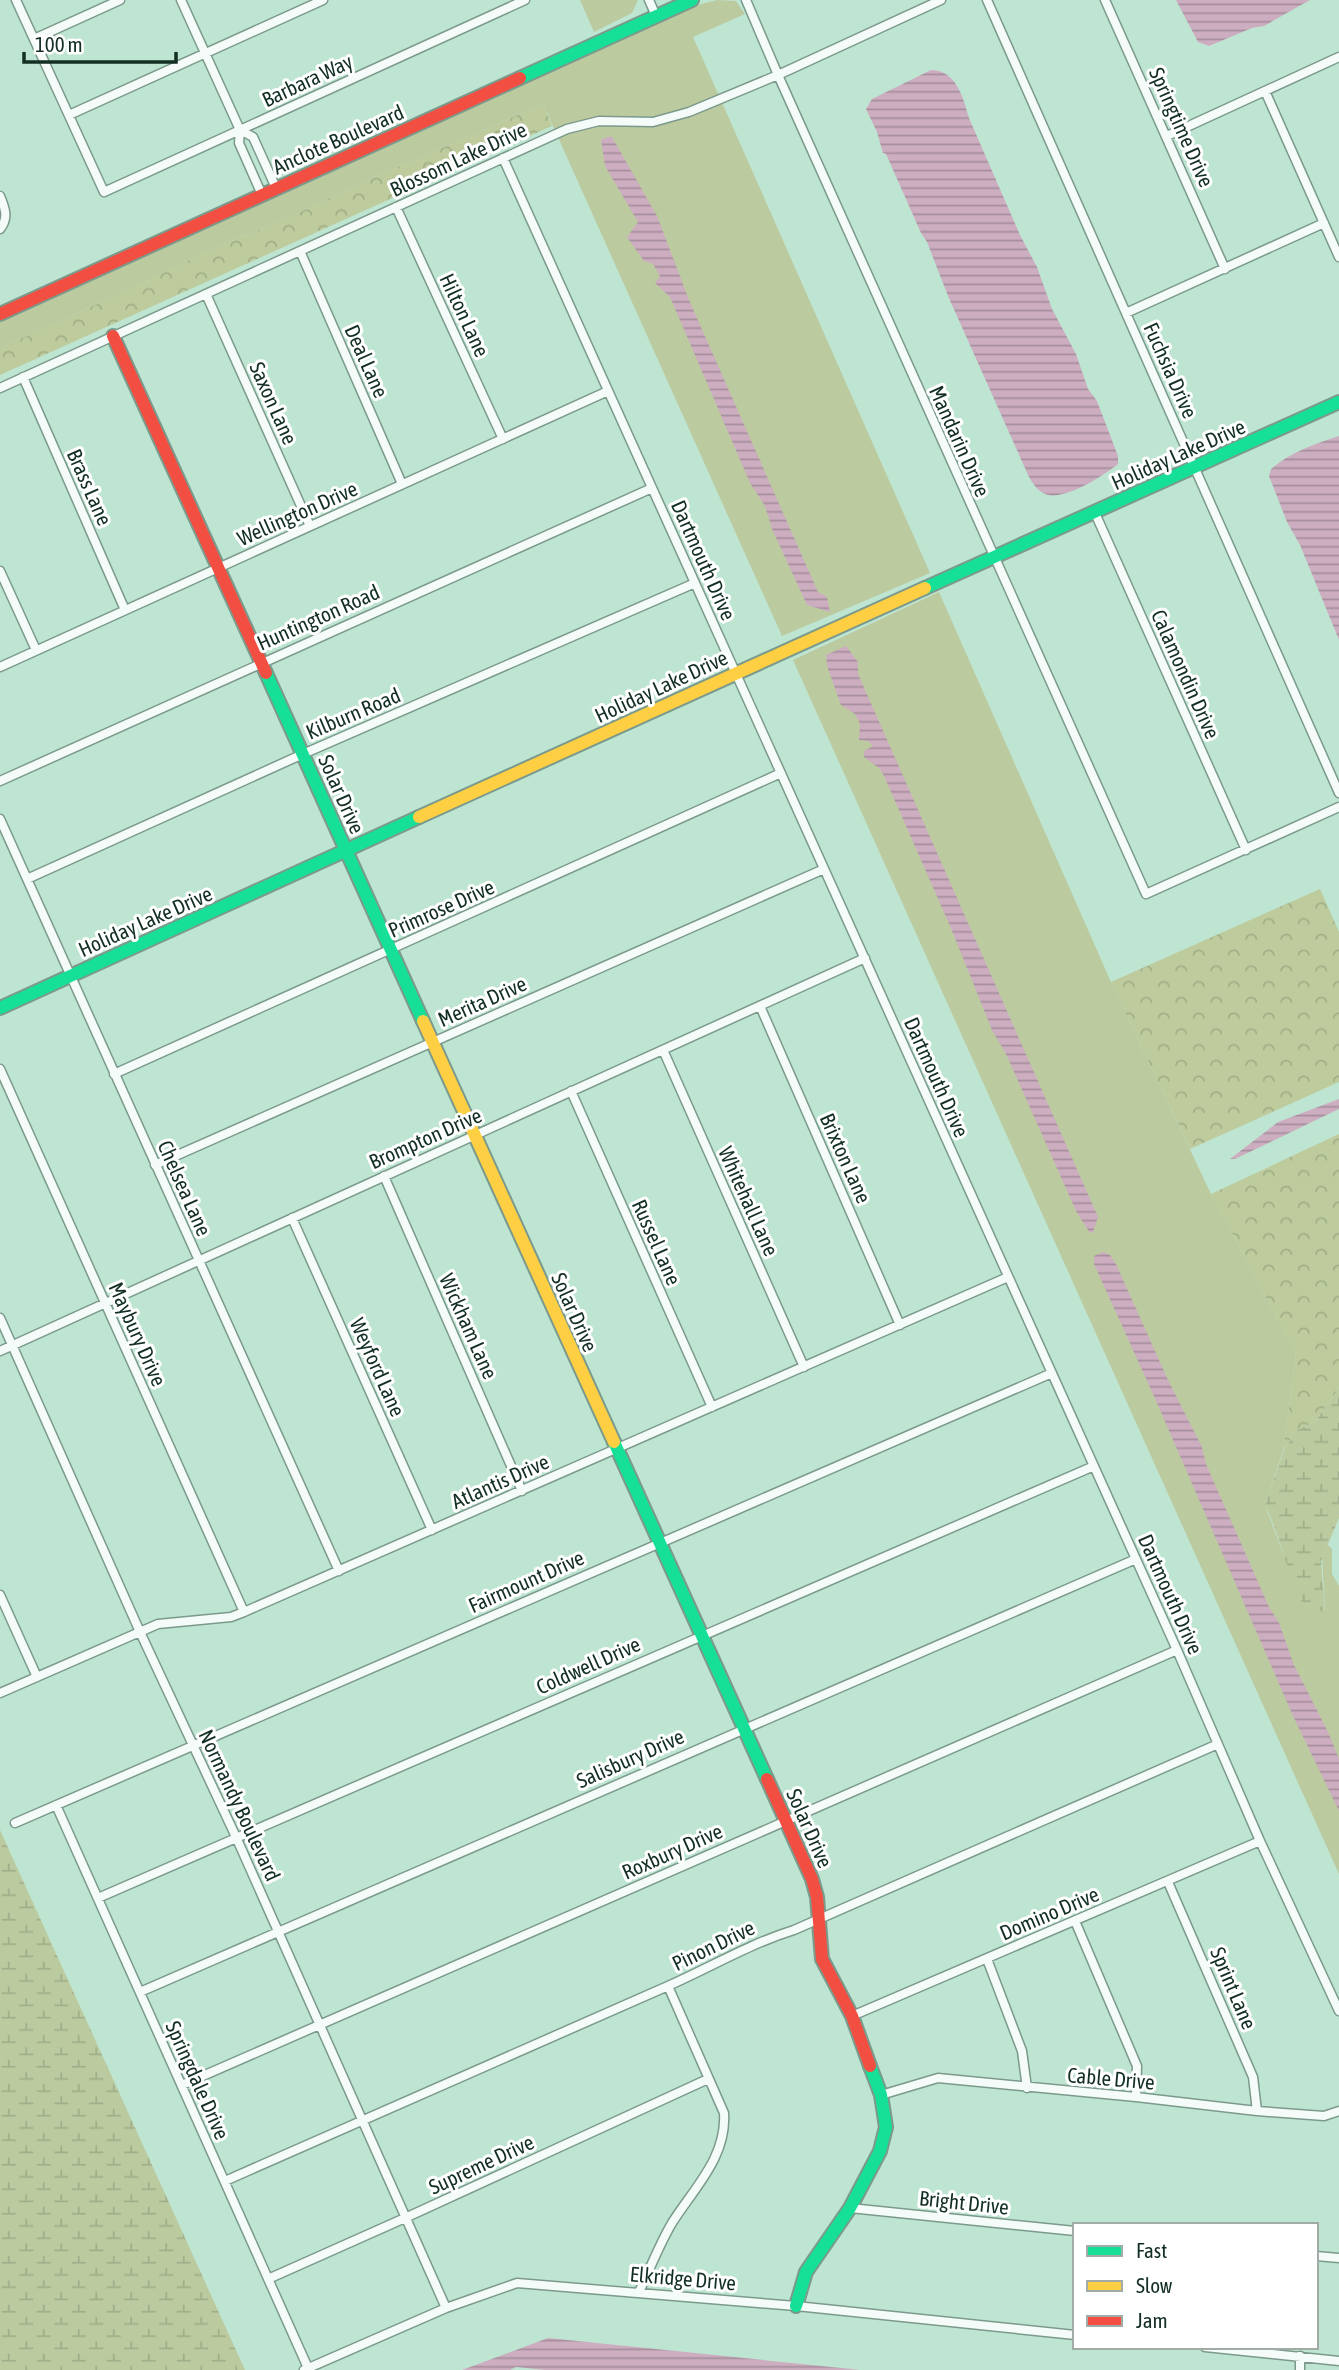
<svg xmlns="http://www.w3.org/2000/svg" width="1339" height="2370" font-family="'Asap Condensed',sans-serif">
  <defs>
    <pattern id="forest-crowns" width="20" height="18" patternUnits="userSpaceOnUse" patternTransform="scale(1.75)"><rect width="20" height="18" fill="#bdcb9d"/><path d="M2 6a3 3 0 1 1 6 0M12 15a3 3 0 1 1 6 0" fill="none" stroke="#a2af87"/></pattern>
    <pattern id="wetland-marsh" width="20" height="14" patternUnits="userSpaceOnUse" patternTransform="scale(1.75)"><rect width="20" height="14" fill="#bccaa0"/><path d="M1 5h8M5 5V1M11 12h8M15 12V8" fill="none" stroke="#a1ae8a"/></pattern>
    <pattern id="water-rules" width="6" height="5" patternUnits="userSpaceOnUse" patternTransform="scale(1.75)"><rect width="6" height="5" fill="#cdaec1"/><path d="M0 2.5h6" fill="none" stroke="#a58e9c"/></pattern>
  </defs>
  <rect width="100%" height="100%" fill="#bee5d2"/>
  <path fill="#bccaa0" d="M580,0H638L632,13L594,32Z
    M717,0L736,1L745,14L693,37L930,573L782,636L543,104L348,189L284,220L209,250L135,287L0,348V318L389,142L664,20L701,4Z
    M939,592L1111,982L1211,1194L1296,1354L1283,1451L1265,1505L1301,1601L1325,1612L1322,1557L1328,1545L1332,1549V1574L1339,1586V1874L793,660Z"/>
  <path fill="url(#forest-crowns)" d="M543,104L552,126L0,375V348L135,287L209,250L284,220L348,189Z
    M1320,889L1339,932V1082L1190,1149L1111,982Z
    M1339,1134V1388L1315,1422L1295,1431L1283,1451L1296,1354L1211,1194Z"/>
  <path fill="url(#wetland-marsh)" d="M1339,1388V1518L1321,1561L1325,1613L1301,1601C1286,1569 1280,1536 1265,1505L1284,1450L1295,1431L1315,1422Z
    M0,1830L245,2370H0Z"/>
  <path fill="url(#water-rules)" d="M1176,0H1310L1264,26L1252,28L1209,46L1198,42Z
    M931,70C956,70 963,97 969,118L1020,235L1037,267L1052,309L1076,354L1088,389L1097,401L1118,456V464C1103,476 1067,499 1048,495C1038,492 1034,485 1029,477L948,296L927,242L921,233L886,154L883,153L877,132L866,109L872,99Z
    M607,137H612L657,216L689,300L818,592L827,597L830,612L807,605L772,529L765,506L750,483L670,297L655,283L660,276L653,264L644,261L627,237L638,222L605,166L601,140Z
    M1339,436V640L1300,545L1287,522L1269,476L1271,469C1291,452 1314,444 1339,436Z
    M846,646L858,662V674L1098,1217L1093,1232L1090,1233L1077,1213L1006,1054L992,1030L950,926L884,776L879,768L864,757V751L873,746L868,741L859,740L860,724L855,714L841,705L827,666L826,655Z
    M1339,1099V1109L1235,1159H1230L1278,1122Z
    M1103,1252L1110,1255L1116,1264L1167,1378L1202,1447L1206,1464L1269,1607L1279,1623L1294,1665L1329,1734L1339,1759V1811L1293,1716L1157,1403L1094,1264V1256Z
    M548,2338L861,2370H545L516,2367L510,2370H462Z"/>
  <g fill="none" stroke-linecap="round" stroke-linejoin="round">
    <g stroke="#7b9a8c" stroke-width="11">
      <path id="street" d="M16,0L104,192L525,0
        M181,0L240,130L239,143L262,195
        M649,0L656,16
        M746,0L778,75L1146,894L1339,807
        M987,0L1339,793
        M1105,0L1225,269
        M34,39L120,0
        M1265,91L1339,257
        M69,115L323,0
        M240,130L253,137L276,188
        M1167,136L1339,57
        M503,158L1177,1650L1260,1841L1339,2011
        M0,196C5,208 9,218 0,229
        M396,207L503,439
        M300,251L402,484
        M206,294L310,526
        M1126,313L1324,223
        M23,377L125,610
        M0,388L567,129L599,121L653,122L689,112L778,75L941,0
        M1095,513L1246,850
        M0,571L36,650
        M0,667L608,391
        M0,781L652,488
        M0,819L339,1571
        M27,879L303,754L695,583
        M760,1006L900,1325
        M663,1050L804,1367
        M0,1069L244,1612
        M114,1074L781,773
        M571,1091L712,1407
        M155,1165L824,869
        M384,1176L522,1491
        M292,1218L432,1530
        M0,1318L140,1632L236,1837L446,2308
        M0,1351L865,958
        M0,1595L37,1677
        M0,1693L158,1624L231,1617L244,1612L1008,1277
        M56,1805L308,2368
        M15,1823L1052,1373
        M1168,1882L1253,2077L1257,2111
        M98,1898L1094,1466
        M1075,1921L1137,2066L1136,2097
        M987,1959L1022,2051L1027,2088
        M140,1992L1136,1559
        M852,2016L1260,1841
        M182,2085L1177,1650
        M881,2095L938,2078L1136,2097L1257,2111L1324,2116L1339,2111
        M225,2181L668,1986C711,1967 749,1944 794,1930L1218,1744
        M850,2208L1075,2231
        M1316,2256L1339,2258
        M268,2279L405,2218L708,2079
        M639,2292C650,2269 659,2245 672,2223C694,2188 727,2157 724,2113L668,1986
        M1205,2347L1339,2361
        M304,2370L446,2308L517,2283L796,2306L1075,2335
        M1300,2370V2356"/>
    </g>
    <g stroke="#7b9a8c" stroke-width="16">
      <path id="fast" d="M520,78L692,0
        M925,588L1339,402
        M266,673L423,1021
        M0,1008L419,817
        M614,1442L767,1779
        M796,2306L806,2272L850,2208L880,2151L886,2127L881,2095L870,2066"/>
    </g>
    <g stroke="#7b9a8c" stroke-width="16">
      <path id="slow" d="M419,817L925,588
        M423,1021L614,1442"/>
    </g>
    <g stroke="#7b9a8c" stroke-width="16">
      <path id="jam" d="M0,314L520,78
        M113,336L266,673
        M767,1779L812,1879L817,1897L822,1959L852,2016L870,2066"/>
    </g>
    <use href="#street" stroke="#f5fbf8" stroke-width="8"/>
    <use href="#fast" stroke="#16e098" stroke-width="12"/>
    <use href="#slow" stroke="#ffcf43" stroke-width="12"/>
    <use href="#jam" stroke="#f24e42" stroke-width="12"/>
  </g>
  <g text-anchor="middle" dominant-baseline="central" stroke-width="6" stroke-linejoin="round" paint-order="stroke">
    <g font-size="21" fill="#132f23" stroke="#fff">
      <text transform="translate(307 80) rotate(-25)">Barbara Way</text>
      <text transform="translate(1182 127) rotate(66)">Springtime Drive</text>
      <text transform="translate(338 139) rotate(-24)">Anclote Boulevard</text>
      <text transform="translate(458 159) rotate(-25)">Blossom Lake Drive</text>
      <text transform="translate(465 315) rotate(65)">Hilton Lane</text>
      <text transform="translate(367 361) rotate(66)">Deal Lane</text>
      <text transform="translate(1171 370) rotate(66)">Fuchsia Drive</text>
      <text transform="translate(274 403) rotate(66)">Saxon Lane</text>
      <text transform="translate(960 441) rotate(66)">Mandarin Drive</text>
      <text transform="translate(1178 454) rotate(-24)">Holiday Lake Drive</text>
      <text transform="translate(90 487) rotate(66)">Brass Lane</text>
      <text transform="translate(297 513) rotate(-24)">Wellington Drive</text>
      <text transform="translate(704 560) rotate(66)">Dartmouth Drive</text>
      <text transform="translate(318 617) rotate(-24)">Huntington Road</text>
      <text transform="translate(1186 674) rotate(66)">Calamondin Drive</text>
      <text transform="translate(661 686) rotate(-25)">Holiday Lake Drive</text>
      <text transform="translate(353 713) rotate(-23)">Kilburn Road</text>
      <text transform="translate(342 794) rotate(66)">Solar Drive</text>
      <text transform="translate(441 908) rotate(-24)">Primrose Drive</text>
      <text transform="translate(145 921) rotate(-24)">Holiday Lake Drive</text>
      <text transform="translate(482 1001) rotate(-24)">Merita Drive</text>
      <text transform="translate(937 1077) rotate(66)">Dartmouth Drive</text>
      <text transform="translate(425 1138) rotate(-24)">Brompton Drive</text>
      <text transform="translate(846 1158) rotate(66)">Brixton Lane</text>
      <text transform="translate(185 1188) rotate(66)">Chelsea Lane</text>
      <text transform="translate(749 1201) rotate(66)">Whitehall Lane</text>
      <text transform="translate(657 1242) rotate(66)">Russel Lane</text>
      <text transform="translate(575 1312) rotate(66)">Solar Drive</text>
      <text transform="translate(469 1326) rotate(66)">Wickham Lane</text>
      <text transform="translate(138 1334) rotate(66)">Maybury Drive</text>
      <text transform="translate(378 1367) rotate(66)">Weyford Lane</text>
      <text transform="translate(500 1481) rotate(-24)">Atlantis Drive</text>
      <text transform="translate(526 1581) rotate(-24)">Fairmount Drive</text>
      <text transform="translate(1171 1594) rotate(66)">Dartmouth Drive</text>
      <text transform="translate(588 1665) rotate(-24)">Coldwell Drive</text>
      <text transform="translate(630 1758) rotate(-24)">Salisbury Drive</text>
      <text transform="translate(240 1805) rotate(65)">Normandy Boulevard</text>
      <text transform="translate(810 1828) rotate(66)">Solar Drive</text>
      <text transform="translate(672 1851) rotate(-24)">Roxbury Drive</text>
      <text transform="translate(1049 1913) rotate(-23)">Domino Drive</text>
      <text transform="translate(713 1945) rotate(-26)">Pinon Drive</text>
      <text transform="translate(1234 1988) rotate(67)">Sprint Lane</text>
      <text transform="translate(1111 2078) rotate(5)">Cable Drive</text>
      <text transform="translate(198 2080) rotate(66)">Springdale Drive</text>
      <text transform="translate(481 2164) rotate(-25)">Supreme Drive</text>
      <text transform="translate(964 2202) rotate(6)">Bright Drive</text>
      <text transform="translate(683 2278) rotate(5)">Elkridge Drive</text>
    </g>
  </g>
  <rect x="1073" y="2223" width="245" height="126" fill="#ffffff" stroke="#a1aca7" stroke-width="2"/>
  <rect x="1087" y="2246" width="35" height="10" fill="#16e098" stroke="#a1aca7" stroke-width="2"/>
  <text x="1136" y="2258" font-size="21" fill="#132f23">Fast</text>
  <rect x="1087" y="2281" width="35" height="10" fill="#ffcf43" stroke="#a1aca7" stroke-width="2"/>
  <text x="1136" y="2293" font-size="21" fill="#132f23">Slow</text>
  <rect x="1087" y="2316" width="35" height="10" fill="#f24e42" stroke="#a1aca7" stroke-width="2"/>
  <text x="1136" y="2328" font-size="21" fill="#132f23">Jam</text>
  <path d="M24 52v10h152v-10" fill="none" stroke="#132f23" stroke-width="3.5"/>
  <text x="35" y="52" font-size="21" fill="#132f23" stroke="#ffffff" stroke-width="5" paint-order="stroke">100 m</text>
</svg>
